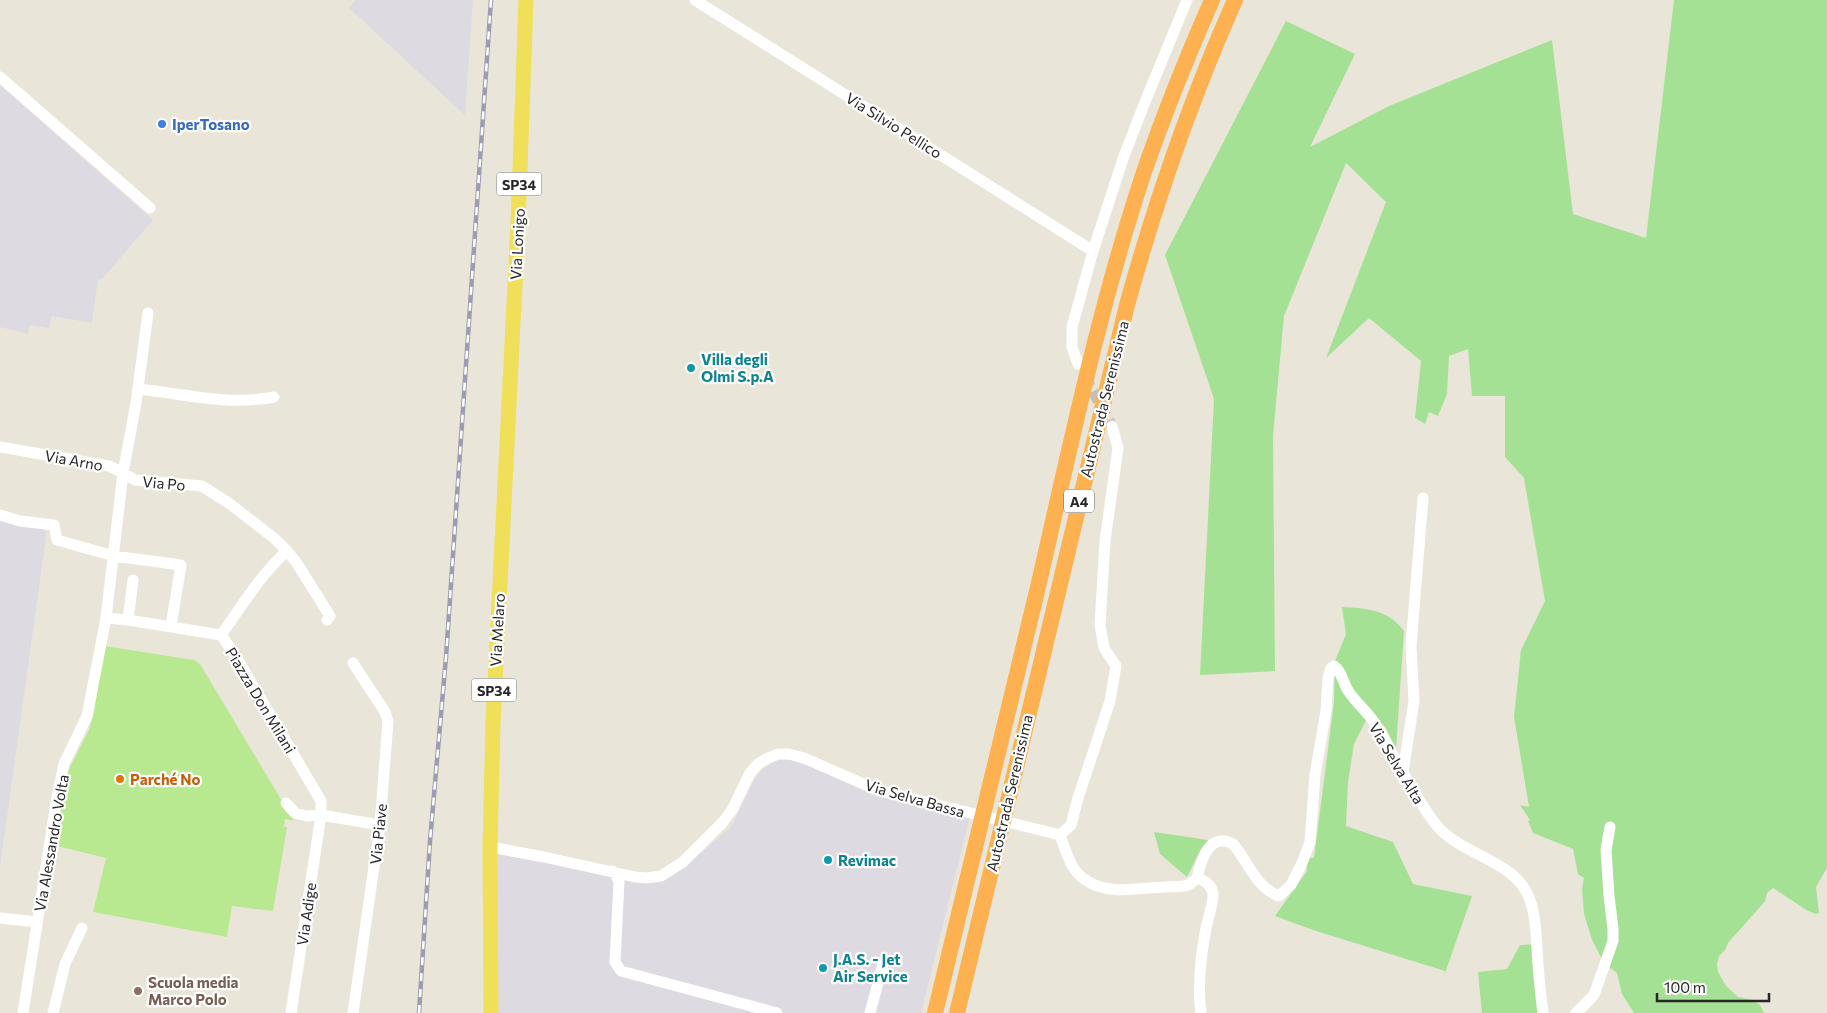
<svg xmlns="http://www.w3.org/2000/svg" width="1827" height="1013" font-family="Commissioner,sans-serif">
  <rect width="100%" height="100%" fill="#eae5d9"/>
  <path fill="#dddae2" d="M356,0H473L465,115L349,8Z
    M0,85L153,220L103,278L100,280L98,279L92,323L52,316L49,328L29,325L28,334L0,327Z
    M0,509L3,510L2,519L45,526L46,537L0,867Z
    M779,759L790,760L970,816L921,1013H490L491,853L568,865L639,882L690,862L731,827L754,780L762,770Z"/>
  <path fill="#a5e194" d="M1674,0H1827V868L1816,887L1819,913L1816,914L1808,911L1773,888L1767,893L1765,901L1760,907L1728,943L1725,950L1719,956L1717,964L1718,972L1726,986L1738,997L1753,1000L1760,1005L1764,1013H1634L1622,994L1617,973L1604,963L1592,940L1584,914L1582,889L1584,878L1578,874L1573,849L1533,833L1528,821L1530,820L1520,805L1529,807L1514,717L1521,650L1545,601L1524,478L1505,457V396H1472L1468,349L1449,356L1447,394L1438,416L1429,412L1425,424L1415,418L1421,361L1369,318L1326,358L1386,202L1346,163L1284,316L1273,436L1275,671L1200,675L1214,399L1165,255L1286,21L1355,54L1310,147L1389,106L1552,40L1573,214L1646,238Z
    M1342,607C1366,608 1389,610 1404,631L1396,749L1386,728L1371,711L1354,744L1348,782L1346,826L1393,842L1413,884L1472,896L1444,976L1445,971L1313,930L1275,916L1307,871L1306,857L1314,858L1334,702L1335,661L1346,634Z
    M1154,832L1208,840L1201,849L1187,877L1160,854Z
    M1536,944L1543,1013H1482L1478,972L1507,969L1520,945Z"/>
  <path fill="#b8e990" d="M104,646L194,660L200,664L294,821L285,819L284,827H287L273,911L232,906L227,937L93,912L106,858L53,845L67,773L89,730L94,713Z"/>
  <g fill="none" stroke-linecap="round" stroke-linejoin="round">
    <path stroke="#c3bfb5" stroke-width="11" stroke-dasharray="11 5.5" stroke-linecap="butt" d="M1085,377L1112,426"/>
    <path stroke="#fff" stroke-width="11" d="M695,0L1093,251
      M0,77L150,208
      M148,313L136,403L123,473L135,480L202,486L230,504L274,538L287,551L296,562L330,616L327,620
      M1078,364L1072,347V327L1093,251L1124,156L1145,102L1187,0
      M139,389C182,394 231,406 274,397
      M0,447L109,466L123,473L106,618L87,716L64,764L57,797L23,1013
      M0,515L20,521L54,525L57,540L114,556L181,565L171,626
      M106,618L128,620L221,635L235,655L321,801V815L291,1013
      M128,620L133,580
      M221,635C242,606 260,575 287,551
      M353,663L385,712L388,721L380,825L353,1013
      M1403,772L1414,701L1411,646L1423,498
      M286,803L295,813L307,816L321,815L380,825
      M1060,835L1071,825L1078,798L1110,701L1116,666L1104,648L1100,625L1105,541L1118,448L1112,426
      M490,847L544,857L635,877L646,878L661,876L683,862L722,823L732,810L750,773L758,764L766,759L778,754H789L804,758L877,790L1060,835C1066,851 1070,869 1084,879C1107,896 1138,888 1164,887C1172,886 1180,888 1188,885C1191,884 1194,880 1197,878C1204,880 1211,884 1213,893C1214,900 1208,919 1206,928C1201,955 1197,985 1201,1013
      M612,871L614,872L619,881L615,962L621,971L777,1013
      M1197,878C1201,860 1210,831 1233,844C1248,861 1256,888 1279,896L1291,885L1302,863L1310,842L1315,775L1326,711L1328,678L1331,668L1334,666C1342,671 1343,684 1349,692C1357,704 1369,713 1375,724C1395,756 1411,791 1434,822C1457,854 1509,858 1527,893C1537,913 1536,941 1538,964C1539,980 1541,997 1543,1013
      M0,918L37,922
      M53,1013L65,964L82,928
      M870,1013L883,964
      M1576,1013L1594,995L1613,941V929L1609,896L1606,850L1610,827"/>
    <path stroke="#f0df58" stroke-width="15" d="M491,1013L490,847L493,723L518,224L526,0"/>
    <path stroke="#fdb151" stroke-width="16" d="M935,1013C970,871 1005,729 1038,587C1070,448 1099,307 1144,172C1164,114 1187,57 1212,0
      M957,1013L1127,305C1156,200 1191,99 1235,0"/>
    <g stroke="#9c9cb2" stroke-width="4.5">
      <path id="rail" d="M419,1013L430,841L446,657L491,0"/>
    </g>
    <use href="#rail" stroke="#fff" stroke-width="2.5" stroke-dasharray="8" stroke-linecap="butt"/>
  </g>
  <circle fill="#3f7fe0" stroke="#fff" stroke-width="2" cx="162" cy="124" r="5"/>
  <g fill="#0f9aa8" stroke="#fff" stroke-width="2">
    <circle cx="691" cy="368" r="5"/>
    <circle cx="828" cy="860" r="5"/>
    <circle cx="823" cy="968" r="5"/>
  </g>
  <circle fill="#e8710a" stroke="#fff" stroke-width="2" cx="120" cy="779" r="5"/>
  <circle fill="#8d6e63" stroke="#fff" stroke-width="2" cx="138" cy="991" r="5"/>
  <g text-anchor="middle" dominant-baseline="central" stroke-width="4.5" stroke-linejoin="round" paint-order="stroke">
    <g fill="#fff" stroke="#686868" stroke-width="1">
      <rect x="496.5" y="172.5" width="45" height="23" rx="4"/>
      <rect x="1064" y="489.5" width="30" height="23" rx="4"/>
      <rect x="471.5" y="678.5" width="45" height="23" rx="4"/>
    </g>
    <g font-size="14" font-weight="bold" fill="#272727">
      <text x="519" y="184">SP34</text>
      <text x="1079" y="501">A4</text>
      <text x="494" y="690">SP34</text>
    </g>
    <g font-size="15" font-weight="bold" fill="#366cbe" stroke="#fff" text-anchor="start">
      <text x="172" y="124">IperTosano</text>
    </g>
    <g font-size="15" fill="#272727" stroke="#fff">
      <text transform="translate(894 125) rotate(32)">Via Silvio Pellico</text>
      <text transform="translate(517 244) rotate(-87)">Via Lonigo</text>
      <text transform="translate(1104 399) rotate(-76)">Autostrada Serenissima</text>
      <text transform="translate(74 460) rotate(10)">Via Arno</text>
      <text transform="translate(164 483) rotate(5)">Via Po</text>
      <text transform="translate(497 630) rotate(-87)">Via Melaro</text>
      <text transform="translate(261 700) rotate(59)">Piazza Don Milani</text>
      <text transform="translate(1397 763) rotate(59)">Via Selva Alta</text>
      <text transform="translate(1009 793) rotate(-77)">Autostrada Serenissima</text>
      <text transform="translate(915 798) rotate(16)">Via Selva Bassa</text>
      <text transform="translate(378 834) rotate(-84)">Via Piave</text>
      <text transform="translate(51 843) rotate(-80)">Via Alessandro Volta</text>
      <text transform="translate(306 914) rotate(-82)">Via Adige</text>
    </g>
    <g font-size="15" font-weight="bold" fill="#0d838f" stroke="#fff" text-anchor="start">
      <text x="701" y="359">Villa degli<tspan x="701" dy="17">Olmi S.p.A</tspan></text>
      <text x="838" y="860">Revimac</text>
      <text x="833" y="959">J.A.S. - Jet<tspan x="833" dy="17">Air Service</tspan></text>
    </g>
    <g font-size="15" font-weight="bold" fill="#c56008" stroke="#fff" text-anchor="start">
      <text x="130" y="779">Parché No</text>
    </g>
    <g font-size="15" font-weight="bold" fill="#785e54" stroke="#fff" text-anchor="start">
      <text x="148" y="982">Scuola media<tspan x="148" dy="17">Marco Polo</tspan></text>
    </g>
  </g>
  <path d="M1657 993v8h112v-8" fill="none" stroke="#272727" stroke-width="2.5"/>
  <text x="1664" y="993" font-size="15" fill="#272727" stroke="#ffffff" stroke-width="4" paint-order="stroke">100 m</text>
</svg>
